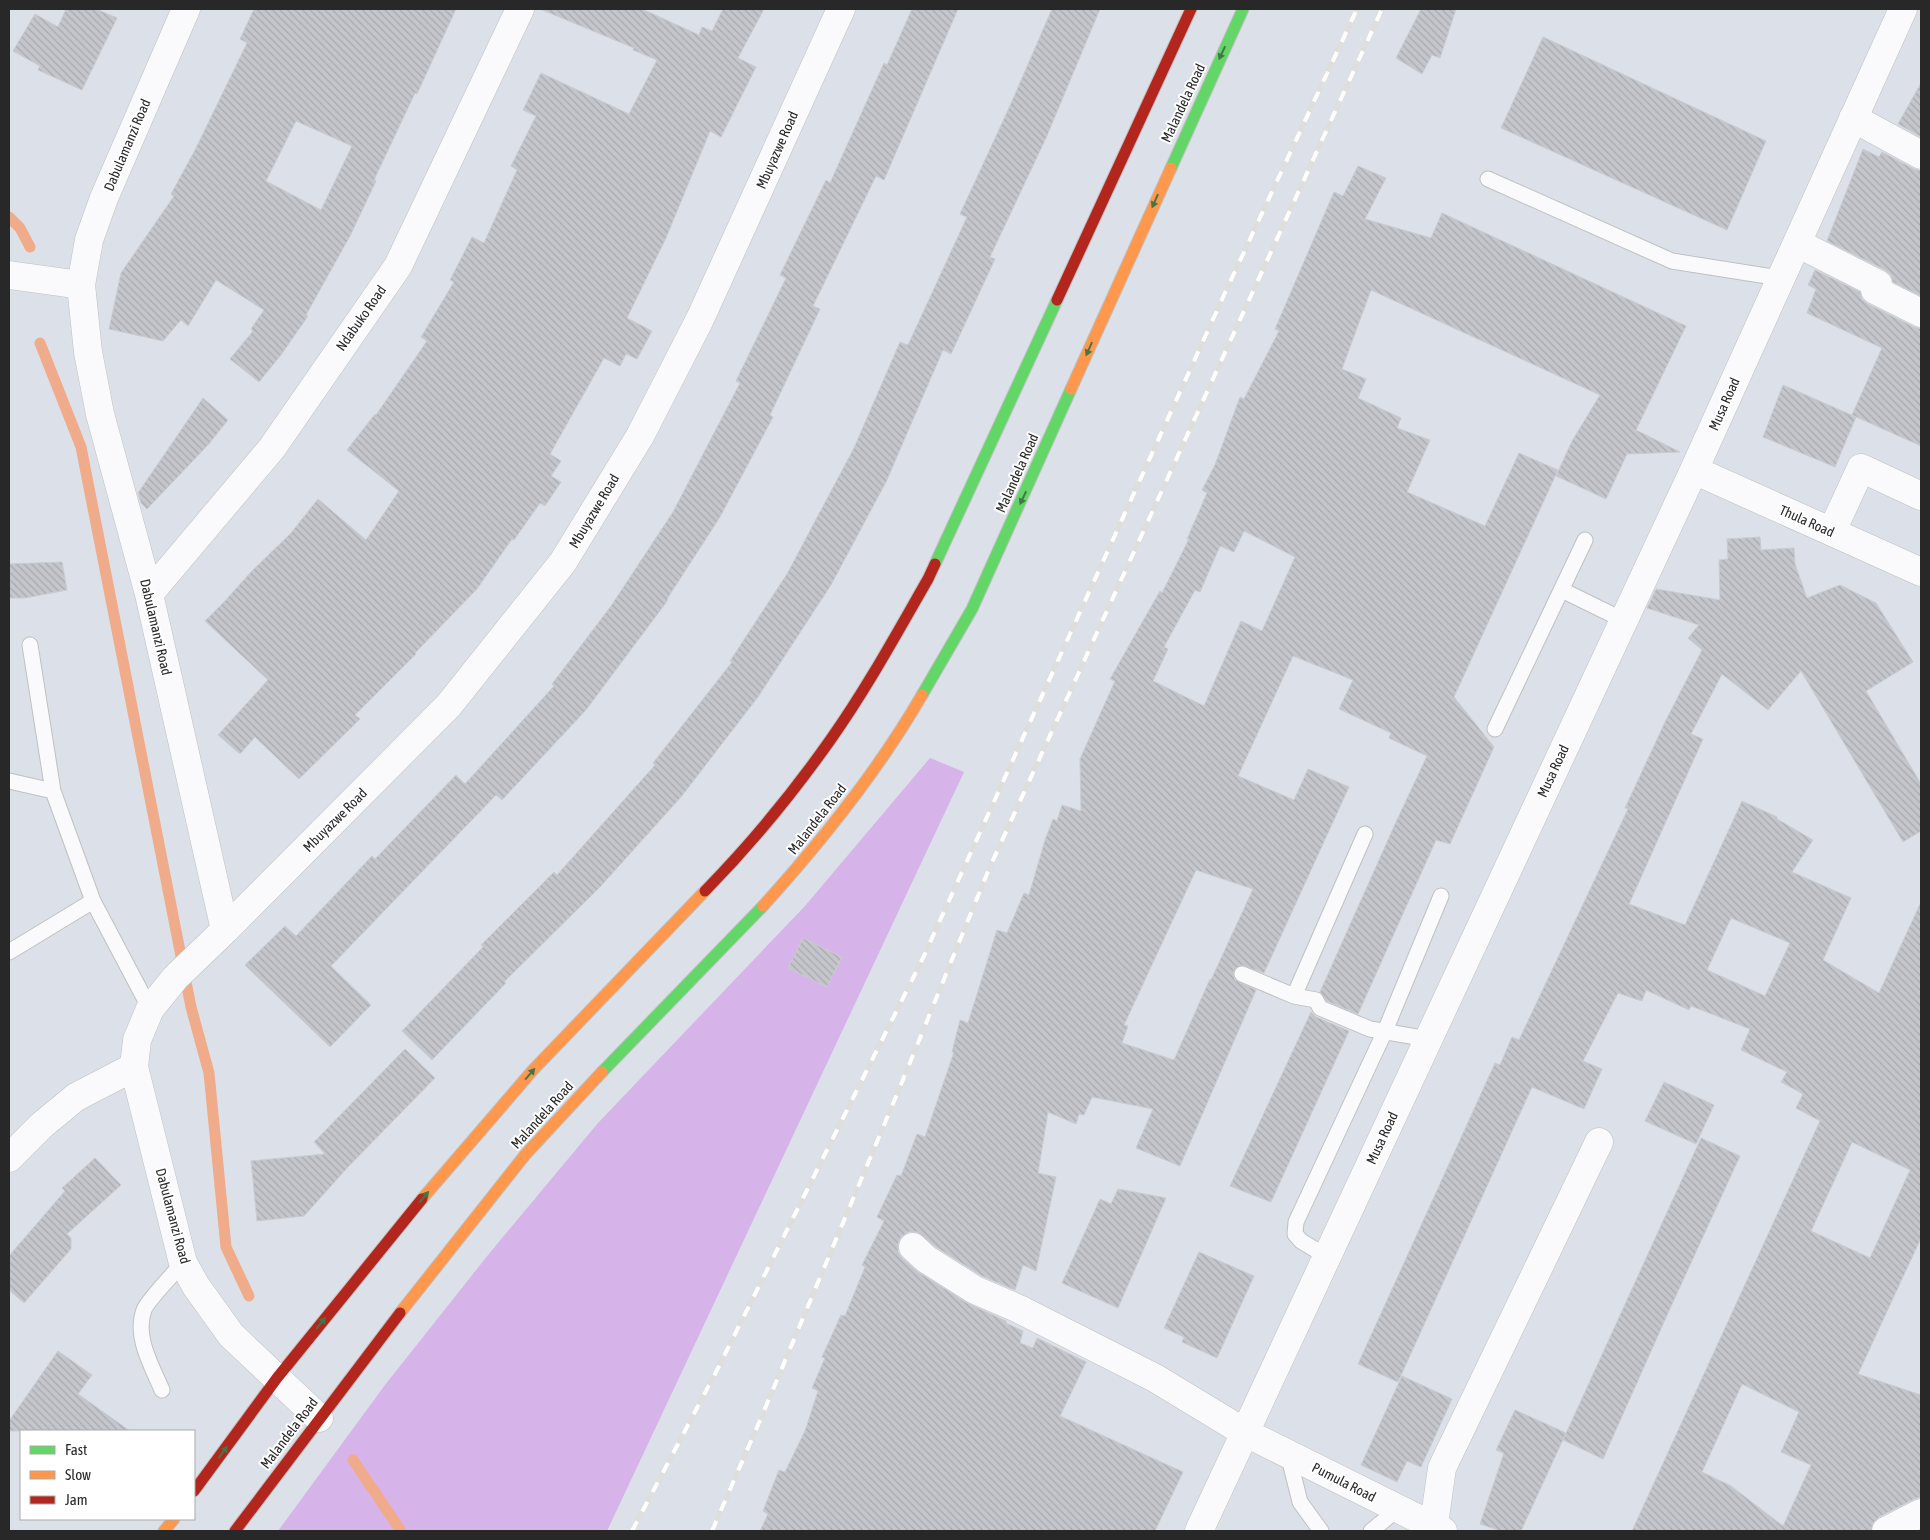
<svg xmlns="http://www.w3.org/2000/svg" width="1930" height="1540" font-family="'Asap Condensed',sans-serif">
  <defs>
    <pattern id="building-back-hatch" width="6" height="6" patternUnits="userSpaceOnUse" patternTransform="scale(1.25)"><rect width="6" height="6" fill="#c4c6cc"/><path d="M-1 5l2 2M0 0l6 6M5-1l2 2" fill="none" stroke="#a8aaaf"/></pattern>
  </defs>
  <rect width="100%" height="100%" fill="#dce0e8"/>
  <path fill="#d6b3e8" d="M930,758L964,772L607,1531H278L385,1385L488,1255L598,1123L805,906Z"/>
  <g fill="none" stroke-linecap="round" stroke-linejoin="round">
    <path stroke="#f0ac8a" stroke-width="11" d="M9,217L20,228L30,247
      M40,343L81,447L191,1007L209,1073L226,1247L249,1296
      M353,1460L401,1531"/>
  </g>
  <path fill="url(#building-back-hatch)" stroke="#c9ccd2" fill-rule="evenodd" d="M66,9H96L117,18L82,90L38,70L40,66L13,51L35,14L58,27Z
    M254,9H456L417,94L415,93L374,180L376,181L350,236L306,315L308,316L281,355L259,382L230,359L253,331L251,329L264,310L216,280L188,326L181,320L163,341L109,329L121,273L174,196L171,194L195,150L247,43L240,39ZM296,121L352,146L321,210L266,181Z
    M540,9H642L699,35L702,27L712,31L723,9H764L738,58L756,67L721,137L710,131L666,238L627,318L652,331L637,359L626,354L620,366L604,358L550,454L561,461L551,476L561,482L545,506L540,503L514,540L512,539L477,589L415,653L416,654L355,715L360,719L299,779L255,737L240,754L218,735L268,680L205,621L223,603L252,571L291,533L318,499L366,540L399,491L347,450L375,414L376,415L427,341L421,337L454,282L450,280L472,237L484,243L517,170L511,166L536,116L523,110L541,73L629,114L657,60L633,50L634,48Z
    M912,9H958L884,180L876,176L813,306L820,309L770,415L773,417L720,517L667,599L668,600L586,710L502,800L496,795L331,966L371,1005L330,1047L245,965L285,926L296,936L372,856L375,859L456,775L465,784L554,686L552,684L611,606L673,512L740,383L736,381L786,278L780,275L826,180L830,183L884,63L887,65Z
    M1052,9H1100L1046,138L990,257L995,259L951,354L943,350L886,482L831,585L758,697L681,797L600,887L504,982L506,983L432,1060L402,1031L483,947L481,945L554,872L557,875L655,765L653,763L732,662L730,661L787,574L854,448L900,342L908,345L967,217L960,214L1009,108Z
    M1421,9H1456L1440,58L1432,55L1422,74L1396,58Z
    M1543,37L1766,141L1727,230L1501,128Z
    M1921,83V137L1898,124Z
    M1863,149L1879,157L1882,152L1914,169L1921,171V296L1893,282L1891,275L1885,270L1827,241Z
    M1358,166L1386,178L1365,219L1431,238L1442,213L1686,326L1636,430L1680,452L1627,454L1606,499L1556,476L1572,441L1600,395L1371,290L1342,369L1366,379L1358,398L1401,418L1397,428L1430,440L1407,492L1485,526L1519,453L1558,470L1454,697L1494,747L1450,844L1436,840L1358,1014L1327,1001L1320,992L1396,822L1427,756L1389,738L1391,733L1339,709L1353,680L1293,656L1238,776L1294,800L1308,769L1349,787L1264,973L1241,965L1234,970L1233,975L1235,980L1256,990L1180,1166L1136,1148L1153,1109L1092,1097L1084,1115L1079,1114L1076,1124L1048,1112L1038,1173L1056,1177L1036,1271L1023,1265L1015,1290L982,1276L936,1247L917,1232H908L901,1237L898,1244V1252L902,1258L918,1272L967,1303L1006,1321V1323L1023,1331L1020,1343L1033,1348L1037,1338L1086,1362L1060,1416L1183,1472L1155,1531H760L768,1514L763,1511L779,1470L785,1472L805,1431L818,1391L812,1388L825,1358L822,1357L841,1315L845,1316L865,1267L862,1265L884,1221L877,1217L897,1175L901,1176L917,1134L925,1137L954,1052H952L960,1020L968,1023L997,930L1007,933L1024,893L1029,895L1045,840L1053,819L1057,821L1062,805L1081,811L1080,759L1115,681L1110,679L1160,591L1162,593L1189,539H1187L1207,493L1202,490L1215,465L1240,397L1244,399L1279,331L1275,329L1334,192L1343,196ZM1244,531L1295,557L1262,631L1241,621L1204,706L1153,681L1168,649L1164,647L1195,590L1200,592L1220,546L1234,552ZM1196,870L1253,889L1211,980L1210,979L1174,1060L1122,1043L1128,1026L1124,1025Z
    M1815,270L1860,292L1862,299L1868,304L1914,327L1921,329V446L1852,415L1882,348L1807,313L1816,289L1808,285Z
    M1783,385L1856,417L1835,467L1763,437Z
    M203,398L228,420L208,445L147,509L141,503L138,493Z
    M1760,537L1761,550L1794,548L1795,564L1807,598L1840,585L1876,603L1913,662L1866,691L1921,784V831L1903,842L1801,671L1768,710L1722,674L1691,734L1703,739L1629,904L1685,925L1742,801L1777,817V819L1813,840L1792,872L1851,898L1823,960L1879,993L1921,902V1238L1858,1374L1921,1395V1497L1914,1499L1879,1517L1873,1523L1871,1531H1632L1820,1121L1796,1108L1803,1094L1781,1082L1787,1072L1741,1050L1750,1029L1691,1006L1689,1010L1646,990L1642,1001L1618,993L1583,1061L1602,1069L1584,1109L1532,1087L1398,1382L1358,1364L1495,1063L1500,1065L1512,1037L1519,1040L1628,809L1625,808L1666,720L1702,650L1688,638L1699,625L1647,608L1656,589L1720,600L1719,560L1728,559L1727,539ZM1731,918L1790,943L1765,996L1707,970ZM1852,1142L1910,1170L1870,1258L1811,1231ZM1742,1384L1799,1412L1781,1452L1811,1465L1783,1526L1731,1486L1702,1472Z
    M62,562L67,590L25,598H9V564Z
    M803,938L842,957L827,987L788,968Z
    M1311,1012L1316,1017L1349,1031L1271,1202L1230,1186Z
    M405,1049L435,1078L348,1167L304,1216L257,1221L251,1161L325,1154L314,1142Z
    M1664,1082L1714,1105L1696,1144L1645,1121Z
    M1701,1138L1740,1156L1668,1313L1603,1459L1563,1440Z
    M95,1158L121,1185L67,1234L71,1238V1249L24,1303L9,1290V1256L65,1191L62,1188Z
    M1118,1189L1166,1198L1118,1308L1062,1283L1100,1199L1111,1204Z
    M1199,1252L1254,1276L1217,1358L1182,1342L1184,1337L1164,1328Z
    M58,1351L92,1375L78,1394L130,1431H9V1421Z
    M1402,1376L1452,1399L1421,1467L1407,1461L1397,1482L1361,1465Z
    M1515,1410L1566,1433L1521,1531H1501L1480,1524L1504,1453L1496,1450Z"/>
  <g fill="none" stroke-linecap="round" stroke-linejoin="round">
    <g stroke="#bfc0c0" stroke-width="17">
      <path id="lane" d="M1488,179L1672,261L1780,278
        M1562,590L1623,620
        M30,645L53,791L93,901L150,1009
        M1495,729L1585,540
        M9,781L53,791
        M9,952L93,901
        M1242,974L1294,996L1316,1000L1320,1008L1370,1029L1428,1039
        M1294,996L1365,834
        M1326,1256L1301,1241L1295,1234L1296,1222L1385,1031L1441,896
        M162,1390C152,1366 134,1337 144,1310C147,1301 175,1272 183,1263
        M1288,1454L1300,1502L1321,1531
        M1371,1531L1398,1509"/>
    </g>
    <g stroke="#bfc0c0" stroke-width="29">
      <path id="street" d="M186,9L104,198L89,240L81,285L88,352L100,414L149,594L225,930
        M1853,118L1921,155
        M1797,243L1878,284L1875,290L1921,313
        M9,275L81,285
        M1694,470L1921,572
        M1832,531L1861,468L1921,496
        M149,594L272,448L398,266L520,9
        M9,1158L42,1125L76,1097L134,1067
        M913,1247L926,1259L975,1290L1019,1309L1155,1378L1244,1432L1443,1531
        M319,1418L231,1335L196,1286L183,1263L134,1067L137,1040L150,1009L175,978L225,930L449,705L563,562L640,436L700,319L841,9
        M1199,1531L1694,470L1903,9
        M1433,1531L1442,1468L1599,1142
        M1886,1531L1921,1513"/>
    </g>
    <g stroke="#bfc0c0" stroke-width="13">
      <path id="fast" d="M1171,168L1243,9
        M935,564L1057,300
        M922,695L972,609L1071,389
        M602,1072L763,906"/>
    </g>
    <g stroke="#bfc0c0" stroke-width="13">
      <path id="slow" d="M1071,389L1171,168
        M763,906C822,841 878,771 922,695
        M422,1199L533,1070L705,891
        M400,1313L525,1155L602,1072
        M164,1531L174,1519"/>
    </g>
    <g stroke="#bfc0c0" stroke-width="13">
      <path id="jam" d="M1057,300L1191,9
        M705,891C751,844 793,793 831,739C867,688 897,633 928,579L935,564
        M194,1491L277,1378L422,1199
        M235,1531L400,1313"/>
    </g>
    <use href="#lane" stroke="#fafafc" stroke-width="15"/>
    <use href="#street" stroke="#fafafc" stroke-width="28"/>
    <use href="#fast" stroke="#63d668" stroke-width="11"/>
    <use href="#slow" stroke="#ff974d" stroke-width="11"/>
    <use href="#jam" stroke="#b3261e" stroke-width="11"/>
    <g stroke="#dededc" stroke-width="5.5">
      <path id="rail" d="M632,1531L716,1372L922,960L1224,295L1357,9
        M712,1531L761,1418L900,1087L989,869L1382,9"/>
    </g>
    <use href="#rail" stroke="#fff" stroke-width="4" stroke-dasharray="11" stroke-linecap="butt"/>
  </g>
  <defs><path id="oneway-solid" d="M-6-.8H1V-3.2L6.5 0L1 3.2V.8H-6Z" transform="scale(1.25)"/></defs>
  <g fill="#437645">
    <use href="#oneway-solid" transform="translate(1222 53) rotate(115)"/>
    <use href="#oneway-solid" transform="translate(1155 201) rotate(114)"/>
    <use href="#oneway-solid" transform="translate(1089 349) rotate(114)"/>
    <use href="#oneway-solid" transform="translate(1023 498) rotate(115)"/>
    <use href="#oneway-solid" transform="translate(530 1074) rotate(-49)"/>
    <use href="#oneway-solid" transform="translate(424 1197) rotate(-50)"/>
    <use href="#oneway-solid" transform="translate(321 1323) rotate(-51)"/>
    <use href="#oneway-solid" transform="translate(223 1452) rotate(-54)"/>
  </g>
  <g text-anchor="middle" dominant-baseline="central" stroke-width="4" stroke-linejoin="round" paint-order="stroke">
    <g font-size="14" fill="#282828" stroke="#fff">
      <text transform="translate(1183 103) rotate(-65)">Malandela Road</text>
      <text transform="translate(127 145) rotate(-67)">Dabulamanzi Road</text>
      <text transform="translate(777 150) rotate(-66)">Mbuyazwe Road</text>
      <text transform="translate(361 318) rotate(-55)">Ndabuko Road</text>
      <text transform="translate(1724 404) rotate(-66)">Musa Road</text>
      <text transform="translate(1017 473) rotate(-66)">Malandela Road</text>
      <text transform="translate(594 511) rotate(-59)">Mbuyazwe Road</text>
      <text transform="translate(1807 521) rotate(24)">Thula Road</text>
      <text transform="translate(156 627) rotate(77)">Dabulamanzi Road</text>
      <text transform="translate(1553 771) rotate(-65)">Musa Road</text>
      <text transform="translate(817 819) rotate(-52)">Malandela Road</text>
      <text transform="translate(335 820) rotate(-45)">Mbuyazwe Road</text>
      <text transform="translate(542 1115) rotate(-48)">Malandela Road</text>
      <text transform="translate(1382 1138) rotate(-65)">Musa Road</text>
      <text transform="translate(173 1216) rotate(75)">Dabulamanzi Road</text>
      <text transform="translate(289 1433) rotate(-53)">Malandela Road</text>
      <text transform="translate(1344 1482) rotate(27)">Pumula Road</text>
    </g>
  </g>
  <rect width="1930" height="1540" fill="none" stroke="#282828" stroke-width="20"/>
  <rect x="20" y="1430" width="175" height="90" fill="#ffffff" stroke="#a9a9a9"/>
  <rect x="30" y="1446" width="25" height="8" fill="#63d668" stroke="#a9a9a9"/>
  <text x="65" y="1455" font-size="15" fill="#282828">Fast</text>
  <rect x="30" y="1471" width="25" height="8" fill="#ff974d" stroke="#a9a9a9"/>
  <text x="65" y="1480" font-size="15" fill="#282828">Slow</text>
  <rect x="30" y="1496" width="25" height="8" fill="#b3261e" stroke="#a9a9a9"/>
  <text x="65" y="1505" font-size="15" fill="#282828">Jam</text>
</svg>
